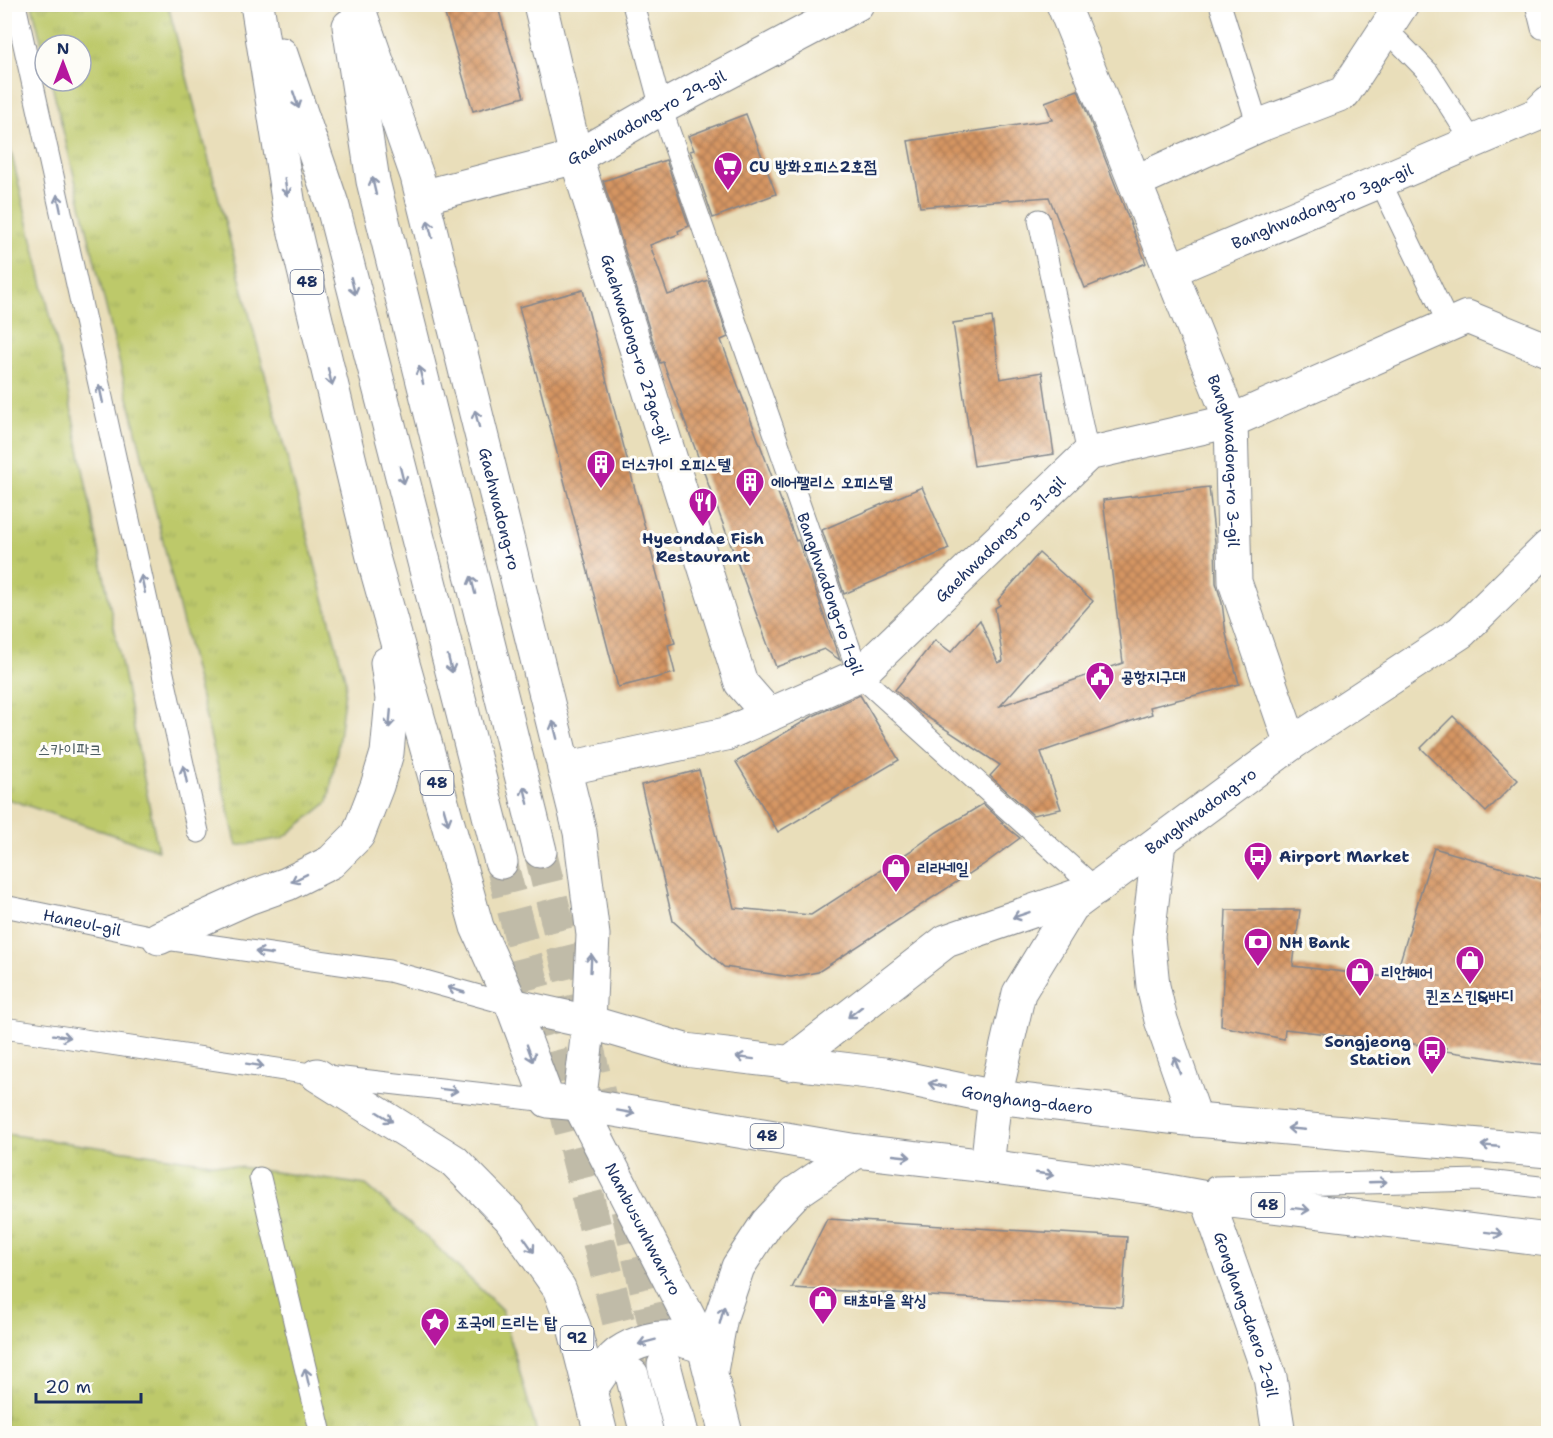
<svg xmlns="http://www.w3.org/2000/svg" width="1553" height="1438" font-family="'Shantell Sans','Poor Story',sans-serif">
  <defs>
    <pattern id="grass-tufts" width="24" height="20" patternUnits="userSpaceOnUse" patternTransform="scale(1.5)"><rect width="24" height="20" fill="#bdc96b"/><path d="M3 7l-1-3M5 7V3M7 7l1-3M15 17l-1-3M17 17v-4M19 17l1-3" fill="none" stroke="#a2ad5f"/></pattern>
    <pattern id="building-cross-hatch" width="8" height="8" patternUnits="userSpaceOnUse" patternTransform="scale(1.5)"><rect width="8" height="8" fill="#d59562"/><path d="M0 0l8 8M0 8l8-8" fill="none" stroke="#ac7a54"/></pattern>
  </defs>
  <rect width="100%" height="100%" fill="#fdfcf7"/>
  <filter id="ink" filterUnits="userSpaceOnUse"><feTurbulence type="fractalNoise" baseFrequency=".0167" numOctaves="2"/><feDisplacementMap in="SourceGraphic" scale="12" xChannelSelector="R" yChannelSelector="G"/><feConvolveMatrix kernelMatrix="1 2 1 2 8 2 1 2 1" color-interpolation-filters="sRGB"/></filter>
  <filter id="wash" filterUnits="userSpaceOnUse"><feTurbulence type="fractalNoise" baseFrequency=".008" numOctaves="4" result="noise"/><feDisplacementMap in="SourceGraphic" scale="24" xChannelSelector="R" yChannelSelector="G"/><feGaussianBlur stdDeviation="1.35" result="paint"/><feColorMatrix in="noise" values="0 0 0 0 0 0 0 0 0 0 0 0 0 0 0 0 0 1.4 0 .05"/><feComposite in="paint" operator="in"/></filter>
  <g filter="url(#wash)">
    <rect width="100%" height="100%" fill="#e9deba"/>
    <path fill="url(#grass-tufts)" stroke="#6c7c64" stroke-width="1.5" d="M32,5H168L346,682L338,745L328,802L283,838L237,846L51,81H81V45H45V57Z
      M4,123L65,377L158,850L5,798Z
      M5,1134L366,1185L435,1245L502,1310L537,1433L5,1434Z"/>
    <g id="blocks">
      <path fill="url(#building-cross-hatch)" d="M442,4H497L524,97L473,111Z
        M1078,90L1146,263L1085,288L1049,197L920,207L908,141L1052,120L1045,102Z
        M746,114L776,194L713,218L690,151L694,150L688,136Z
        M666,160L689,226L678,231L679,234L650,245L668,295L708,280L728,337L721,340L796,541L798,540L821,605H820L840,660L824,649L776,667L663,362L660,363L658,357L603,181Z
        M583,290L675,643L668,645L675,673L618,687L519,307Z
        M992,317L1000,379L1042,372L1054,454L974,466L953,323Z
        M922,487L949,549L844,594L822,530Z
        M1209,487L1215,542L1216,583L1222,603L1226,634L1239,684L1150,707L1152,714L1041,752L1061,809L1033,815L990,776L1000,765L918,711L895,690L935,640L951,652L980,620L998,663L1003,661L995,608L1000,605L998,600L1039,553L1093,601L1000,706L1123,663L1103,500Z
        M860,695L899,760L778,832L736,762L813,716Z
        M1453,716L1518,780L1486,812L1421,748Z
        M699,770L734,908L811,915L912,850L937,832L983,804L1003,822L1001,823L1020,838L983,865L818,972L791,977L724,967L673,921L641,785Z
        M1434,848L1548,881V1065L1517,1062L1445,1051L1446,1048L1285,1029L1284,1039L1221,1026L1226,910H1300L1293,966L1395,978Z
        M827,1219L1127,1237L1122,1307L792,1288Z"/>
    </g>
  </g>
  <g filter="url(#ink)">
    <use href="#blocks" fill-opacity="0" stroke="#82868c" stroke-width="1.5"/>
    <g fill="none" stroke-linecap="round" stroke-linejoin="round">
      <path stroke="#c0bba8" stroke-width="33" stroke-dasharray="33 16" stroke-linecap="butt" d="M540,851L609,1135
        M501,862L564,1103L632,1375
        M627,1209L664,1365"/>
      <g stroke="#82868c" stroke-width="23">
        <g id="service">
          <path d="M15,4L198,832"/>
          <path id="s1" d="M633,4L661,108L859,675L1096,889"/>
          <path d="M1220,4L1258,126"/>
          <path d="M1536,4L1542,28L1548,25"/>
          <path d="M1387,30L1428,72L1472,141"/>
          <path d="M1380,181L1449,325"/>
          <path d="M1039,220L1088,454"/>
          <path id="s2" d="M4,906L159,938L389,971L512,1005"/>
          <path d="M4,1028L317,1075L548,1101"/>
          <path d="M260,1178L321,1434"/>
          <path d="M1215,1187L1479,1180L1548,1188"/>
        </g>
      </g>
      <g stroke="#82868c" stroke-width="35">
        <g id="minor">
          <path id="s3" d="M540,4L576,157L741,683L769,715"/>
          <path id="s4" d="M1063,4L1231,421L1235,582L1291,744"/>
          <path d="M1135,182L1258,126L1344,93L1402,4"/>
          <path id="s5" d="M422,197L576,157L661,108L857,4"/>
          <path id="s6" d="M1171,270L1536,115L1548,103"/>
          <path id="s7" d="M564,769L726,734L859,675L1088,454L1231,421L1467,317L1548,350"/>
          <path id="s8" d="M1207,1198L1270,1377L1279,1434"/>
        </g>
      </g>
      <g stroke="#82868c" stroke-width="35">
        <g id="secondary">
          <path id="s9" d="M987,1166L995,1097L1019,993L1072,906L1291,744L1461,632L1548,547"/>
        </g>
      </g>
      <g stroke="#82868c" stroke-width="35">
        <g id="primary">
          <path d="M257,4L290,212L373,557L477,927L512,1005L548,1101L579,1104L857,1151L987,1166L1152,1188L1207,1198L1548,1240"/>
          <path id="s10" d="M357,4L417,176L580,832L593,935L589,1022L579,1104L704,1347L726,1434"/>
          <path d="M349,26L373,181L540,851"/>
          <path d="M281,54L333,207L501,862"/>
          <path d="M1159,842L1148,937L1153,986L1161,1020L1196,1120"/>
          <path d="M159,938L248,898L287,884L331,862L358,835L377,786L387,753L392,699L387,663"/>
          <path id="s11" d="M512,1005L589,1022L685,1050L884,1074L995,1097L1196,1120L1548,1151"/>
          <path d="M788,1064L946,941L1096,889"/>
          <path d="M317,1075L454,1161L510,1218L559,1288L574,1327L601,1434"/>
          <path d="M664,1365L682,1434"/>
          <path d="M711,1371L721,1317L738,1267L767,1223L795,1193L857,1151"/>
          <path d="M632,1375L647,1434"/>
          <path d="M590,1390C599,1378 607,1362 619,1353C635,1342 658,1335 677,1339C686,1341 695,1344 704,1347"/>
        </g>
      </g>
      <use href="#service" stroke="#fff" stroke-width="21"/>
      <use href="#minor" stroke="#fff" stroke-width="33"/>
      <use href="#secondary" stroke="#fff" stroke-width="33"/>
      <use href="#primary" stroke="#fff" stroke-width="33"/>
    </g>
    <defs><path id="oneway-shaft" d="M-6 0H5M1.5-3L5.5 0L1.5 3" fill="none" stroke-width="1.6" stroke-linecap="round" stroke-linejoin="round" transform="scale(1.5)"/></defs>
    <g stroke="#8d97ae">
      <use href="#oneway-shaft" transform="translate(296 100) rotate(71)"/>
      <use href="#oneway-shaft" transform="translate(374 186) rotate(-103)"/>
      <use href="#oneway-shaft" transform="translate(286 187) rotate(81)"/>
      <use href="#oneway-shaft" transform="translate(59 203) rotate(-102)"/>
      <use href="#oneway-shaft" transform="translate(430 229) rotate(-104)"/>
      <use href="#oneway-shaft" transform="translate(353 286) rotate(76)"/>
      <use href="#oneway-shaft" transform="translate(421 375) rotate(-104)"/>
      <use href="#oneway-shaft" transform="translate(330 377) rotate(77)"/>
      <use href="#oneway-shaft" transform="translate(101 394) rotate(-102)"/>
      <use href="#oneway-shaft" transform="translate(477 419) rotate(-104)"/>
      <use href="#oneway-shaft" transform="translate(402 475) rotate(76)"/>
      <use href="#oneway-shaft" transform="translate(143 584) rotate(-102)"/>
      <use href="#oneway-shaft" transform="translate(473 585) rotate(-104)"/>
      <use href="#oneway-shaft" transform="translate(450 664) rotate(76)"/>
      <use href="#oneway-shaft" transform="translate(390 719) rotate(95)"/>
      <use href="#oneway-shaft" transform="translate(555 730) rotate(-104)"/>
      <use href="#oneway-shaft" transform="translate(185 774) rotate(-102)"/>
      <use href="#oneway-shaft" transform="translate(526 795) rotate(-104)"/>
      <use href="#oneway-shaft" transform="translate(446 816) rotate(74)"/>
      <use href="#oneway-shaft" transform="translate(299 878) rotate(154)"/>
      <use href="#oneway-shaft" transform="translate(1021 915) rotate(161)"/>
      <use href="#oneway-shaft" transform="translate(264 953) rotate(-172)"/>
      <use href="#oneway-shaft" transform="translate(591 963) rotate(-87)"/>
      <use href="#oneway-shaft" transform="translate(456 990) rotate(-164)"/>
      <use href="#oneway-shaft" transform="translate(855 1012) rotate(142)"/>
      <use href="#oneway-shaft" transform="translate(62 1036) rotate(9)"/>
      <use href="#oneway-shaft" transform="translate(530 1053) rotate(70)"/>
      <use href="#oneway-shaft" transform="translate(745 1058) rotate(-173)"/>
      <use href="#oneway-shaft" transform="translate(255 1065) rotate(9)"/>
      <use href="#oneway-shaft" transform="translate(1177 1065) rotate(-110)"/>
      <use href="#oneway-shaft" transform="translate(937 1085) rotate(-168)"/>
      <use href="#oneway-shaft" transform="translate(449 1090) rotate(7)"/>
      <use href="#oneway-shaft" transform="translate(626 1112) rotate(10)"/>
      <use href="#oneway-shaft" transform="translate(385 1117) rotate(32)"/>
      <use href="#oneway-shaft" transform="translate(1296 1129) rotate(-175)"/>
      <use href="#oneway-shaft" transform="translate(1490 1146) rotate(-175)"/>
      <use href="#oneway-shaft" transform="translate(902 1156) rotate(6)"/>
      <use href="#oneway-shaft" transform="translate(1045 1174) rotate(8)"/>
      <use href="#oneway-shaft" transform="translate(1378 1182) rotate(-2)"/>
      <use href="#oneway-shaft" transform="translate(1301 1209) rotate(7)"/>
      <use href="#oneway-shaft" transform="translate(1494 1233) rotate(7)"/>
      <use href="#oneway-shaft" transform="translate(529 1245) rotate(55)"/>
      <use href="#oneway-shaft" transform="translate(722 1315) rotate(-75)"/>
      <use href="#oneway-shaft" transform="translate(647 1342) rotate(165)"/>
      <use href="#oneway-shaft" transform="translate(307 1377) rotate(-103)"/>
    </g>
  </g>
  <defs>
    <g id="supermarket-pin" transform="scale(1.5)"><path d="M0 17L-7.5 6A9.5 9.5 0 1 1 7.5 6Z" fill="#b5179e" stroke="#fdfcf7"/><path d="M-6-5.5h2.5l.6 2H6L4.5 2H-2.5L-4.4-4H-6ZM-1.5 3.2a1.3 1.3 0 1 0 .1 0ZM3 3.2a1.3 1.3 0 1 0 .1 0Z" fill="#fff"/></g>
    <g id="building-pin" transform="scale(1.5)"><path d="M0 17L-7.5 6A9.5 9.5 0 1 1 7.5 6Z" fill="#b5179e" stroke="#fdfcf7"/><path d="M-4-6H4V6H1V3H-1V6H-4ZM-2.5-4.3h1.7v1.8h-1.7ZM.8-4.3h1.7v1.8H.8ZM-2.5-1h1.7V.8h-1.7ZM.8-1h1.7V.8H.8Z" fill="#fff"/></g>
    <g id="restaurant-pin" transform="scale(1.5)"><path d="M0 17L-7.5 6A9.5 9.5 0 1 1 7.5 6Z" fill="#b5179e" stroke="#fdfcf7"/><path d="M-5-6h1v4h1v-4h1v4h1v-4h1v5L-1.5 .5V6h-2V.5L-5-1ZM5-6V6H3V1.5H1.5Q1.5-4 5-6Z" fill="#fff"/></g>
    <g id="civic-pin" transform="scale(1.5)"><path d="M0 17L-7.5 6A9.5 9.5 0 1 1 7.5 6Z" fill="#b5179e" stroke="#fdfcf7"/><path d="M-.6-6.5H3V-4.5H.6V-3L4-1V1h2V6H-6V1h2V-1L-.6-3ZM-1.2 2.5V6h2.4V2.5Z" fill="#fff"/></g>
    <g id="bus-pin" transform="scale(1.5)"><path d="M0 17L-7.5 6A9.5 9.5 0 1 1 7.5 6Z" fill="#b5179e" stroke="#fdfcf7"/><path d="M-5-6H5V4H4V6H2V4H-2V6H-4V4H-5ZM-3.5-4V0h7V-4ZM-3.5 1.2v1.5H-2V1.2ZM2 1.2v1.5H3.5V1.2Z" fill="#fff"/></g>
    <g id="shop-pin" transform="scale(1.5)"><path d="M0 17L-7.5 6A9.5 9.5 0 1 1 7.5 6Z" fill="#b5179e" stroke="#fdfcf7"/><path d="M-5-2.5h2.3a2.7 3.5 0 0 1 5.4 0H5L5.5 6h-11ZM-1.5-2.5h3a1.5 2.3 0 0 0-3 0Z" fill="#fff"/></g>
    <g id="bank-pin" transform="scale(1.5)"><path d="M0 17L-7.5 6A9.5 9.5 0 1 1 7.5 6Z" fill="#b5179e" stroke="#fdfcf7"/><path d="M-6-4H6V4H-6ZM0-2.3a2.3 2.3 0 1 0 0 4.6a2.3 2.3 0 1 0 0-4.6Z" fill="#fff"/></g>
    <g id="sight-pin" transform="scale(1.5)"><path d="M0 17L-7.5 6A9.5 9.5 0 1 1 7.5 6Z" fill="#b5179e" stroke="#fdfcf7"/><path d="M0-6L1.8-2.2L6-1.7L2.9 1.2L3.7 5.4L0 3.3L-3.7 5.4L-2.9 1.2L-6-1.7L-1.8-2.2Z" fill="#fff"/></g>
  </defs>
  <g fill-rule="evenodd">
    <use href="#supermarket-pin" x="728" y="166"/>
    <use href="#building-pin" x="601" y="464"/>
    <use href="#building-pin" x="750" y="482"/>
    <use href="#restaurant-pin" x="703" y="502"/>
    <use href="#civic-pin" x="1100" y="676"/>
    <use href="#bus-pin" x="1258" y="856"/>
    <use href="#shop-pin" x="896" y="868"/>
    <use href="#bank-pin" x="1258" y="942"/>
    <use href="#shop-pin" x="1470" y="960"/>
    <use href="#shop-pin" x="1360" y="972"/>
    <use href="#bus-pin" x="1432" y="1050"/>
    <use href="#shop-pin" x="823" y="1300"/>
    <use href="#sight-pin" x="435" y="1322"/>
  </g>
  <g text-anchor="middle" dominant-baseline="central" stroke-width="6" stroke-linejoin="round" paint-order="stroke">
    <g fill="#fdfcf7" stroke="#5f6c8c" stroke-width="1.5">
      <rect x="290.5" y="270" width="33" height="24" rx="4.5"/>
      <rect x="420.5" y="771" width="33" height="24" rx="4.5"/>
      <rect x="750.5" y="1124" width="33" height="24" rx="4.5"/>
      <rect x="1251.5" y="1193" width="33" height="24" rx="4.5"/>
      <rect x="560.5" y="1326" width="33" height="24" rx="4.5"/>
    </g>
    <g font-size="15" font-weight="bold" fill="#1b2f5e">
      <text x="307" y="282">48</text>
      <text x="437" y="783">48</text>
      <text x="767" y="1136">48</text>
      <text x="1268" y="1205">48</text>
      <text x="577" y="1338">92</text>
    </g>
    <g font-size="16" fill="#1b2f5e" stroke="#fdfcf7">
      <text stroke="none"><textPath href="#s5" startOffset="240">Gaehwadong-ro 29-gil</textPath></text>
      <text stroke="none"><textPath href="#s6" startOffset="164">Banghwadong-ro 3ga-gil</textPath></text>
      <text stroke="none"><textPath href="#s3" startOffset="358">Gaehwadong-ro 27ga-gil</textPath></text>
      <text stroke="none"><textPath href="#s4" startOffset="488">Banghwadong-ro 3-gil</textPath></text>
      <text stroke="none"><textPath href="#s10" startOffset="525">Gaehwadong-ro</textPath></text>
      <text stroke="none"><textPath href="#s7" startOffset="507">Gaehwadong-ro 31-gil</textPath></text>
      <text stroke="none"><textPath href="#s1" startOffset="622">Banghwadong-ro 1-gil</textPath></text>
      <text stroke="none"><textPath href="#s9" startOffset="438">Banghwadong-ro</textPath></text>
      <text stroke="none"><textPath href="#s2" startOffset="80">Haneul-gil</textPath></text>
      <text stroke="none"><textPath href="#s11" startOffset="525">Gonghang-daero</textPath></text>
      <text stroke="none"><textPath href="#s10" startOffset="1272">Nambusunhwan-ro</textPath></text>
      <text stroke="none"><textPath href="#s8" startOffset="123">Gonghang-daero 2-gil</textPath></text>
    </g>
    <g font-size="16" font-weight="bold" fill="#1b2f5e" stroke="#fdfcf7" text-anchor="start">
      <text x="749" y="166">CU 방화오피스2호점</text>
      <text x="622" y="464">더스카이 오피스텔</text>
      <text x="771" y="482">에어팰리스 오피스텔</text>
      <text x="703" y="538" text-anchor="middle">Hyeondae Fish<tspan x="703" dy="18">Restaurant</tspan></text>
      <text x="1121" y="676">공항지구대</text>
      <text x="1279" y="856">Airport Market</text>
      <text x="917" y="868">리라네일</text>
      <text x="1279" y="942">NH Bank</text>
      <text x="1381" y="972">리안헤어</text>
      <text x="1470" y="996" text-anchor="middle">퀸즈스킨&amp;바디</text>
      <text x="1411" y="1041" text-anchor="end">Songjeong<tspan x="1411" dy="18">Station</tspan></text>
      <text x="844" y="1300">태초마을 왁싱</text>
      <text x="456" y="1322">조국에 드리는 탑</text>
    </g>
    <g font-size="16" fill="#4c5d62" stroke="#fdfcf7">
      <text x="70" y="749">스카이파크</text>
    </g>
  </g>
  <rect width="1553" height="1438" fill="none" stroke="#fdfcf7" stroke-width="24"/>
  <g transform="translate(63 63)"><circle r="28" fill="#fdfcf7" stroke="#a3aaba" stroke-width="1.5"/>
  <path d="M0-4.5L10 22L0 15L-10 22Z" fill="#b5179e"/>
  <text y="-9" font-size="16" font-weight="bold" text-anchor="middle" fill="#1b2f5e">N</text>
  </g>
  <path d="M36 1393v9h105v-9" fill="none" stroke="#1b2f5e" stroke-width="3"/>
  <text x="45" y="1393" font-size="18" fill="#1b2f5e" stroke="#fdfcf7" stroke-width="4.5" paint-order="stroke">20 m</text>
</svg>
